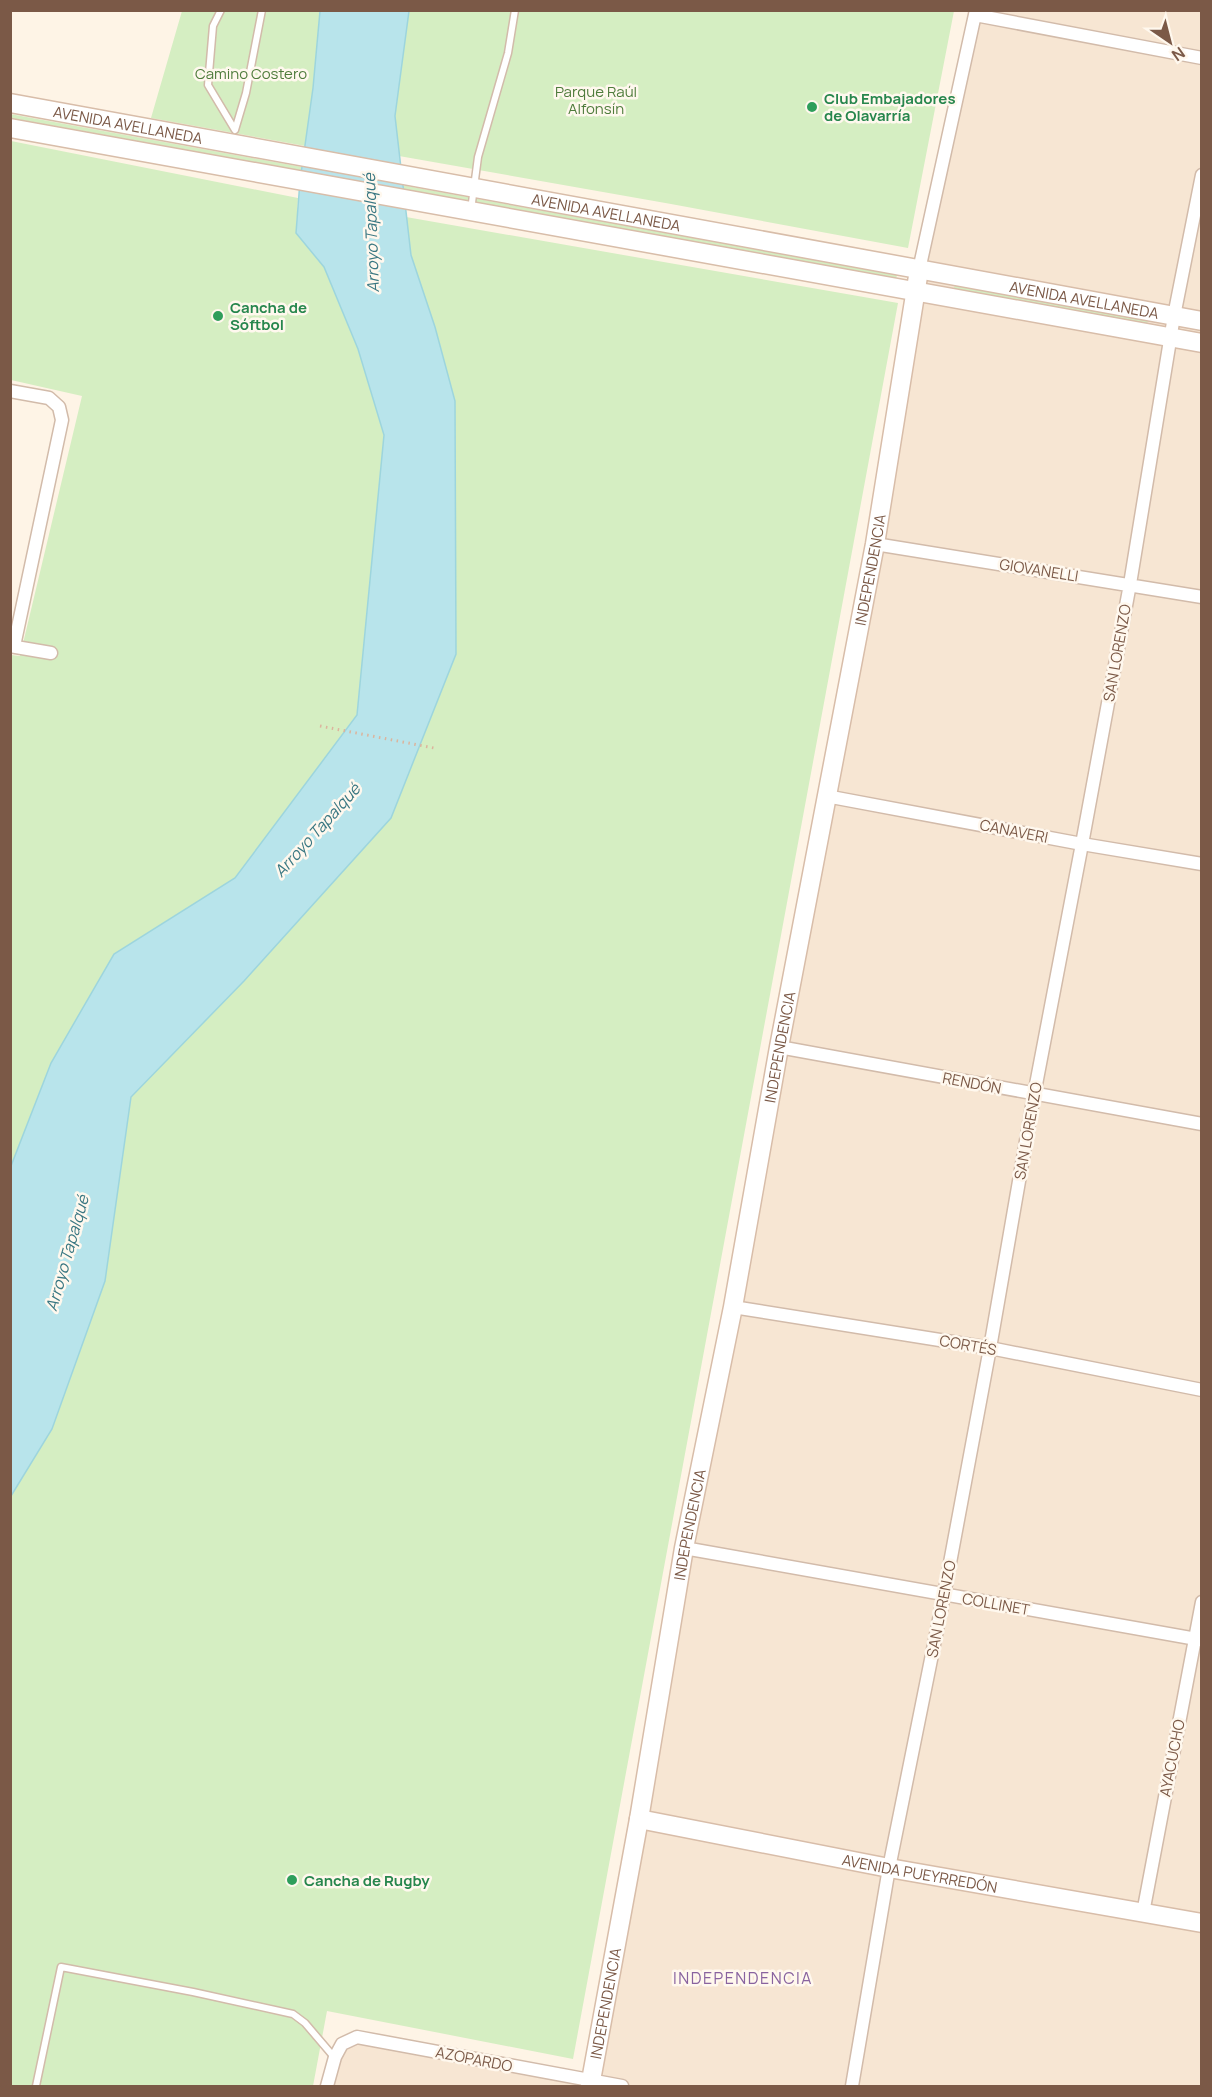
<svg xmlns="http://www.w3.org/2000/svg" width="1212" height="2097" font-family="Manrope,sans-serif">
  <rect width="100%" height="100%" fill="#fef4e6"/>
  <path fill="#f7e6d3" d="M976,11H1201V2086H328L335,2057L357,2037L591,2081L914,291Z"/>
  <path fill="#d5eec2" d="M182,11H320L313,88L305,146L151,118Z
    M409,11H954L908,248L671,204L399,156L395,116Z
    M10,114L897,275L896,279L11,118Z
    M11,141L298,198L296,233L324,267L358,349L384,435L357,715L235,878L114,954L52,1063L11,1166V655L20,656L82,396L11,380Z
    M406,217L898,303L573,2059L327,2011L313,2086H11V1496L52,1429L105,1281L131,1097L244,981L444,682L456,654L455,401L435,327L411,255Z
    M955,284L1148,320L1147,325L954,288Z"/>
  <path fill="#b8e4eb" stroke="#9dd5dd" stroke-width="1.5" d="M320,11H409L395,116L411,255L435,327L455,401L456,654L391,818L244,981L131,1097L105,1281L52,1429L11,1496V1166L51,1063L114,954L235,878L357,715L384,435L358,349L324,267L296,233L300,181L313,88Z"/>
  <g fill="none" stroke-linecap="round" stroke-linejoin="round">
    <g stroke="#d2bbaa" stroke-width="9">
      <path id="lane" d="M221,10L213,26L208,85L235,130L246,93L262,10
        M471,210L478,157L508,53L515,10
        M36,2086L61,1967L193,1992L293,2014L305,2023L334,2057"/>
    </g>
    <g stroke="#d2bbaa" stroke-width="15">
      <path id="street" d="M975,15L1202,58
        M919,270L976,10
        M10,391L49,398L59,407L62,420L14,646
        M875,544L1202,597
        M10,646L51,653
        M826,796L1082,844L1202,864
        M779,1047L1202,1124
        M733,1307L990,1348L1202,1390
        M684,1548L1202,1640
        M1143,1913L1202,1602
        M327,2086L335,2057L342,2044L357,2037L622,2086
        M852,2086L889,1868L944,1595L990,1348L1034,1095L1082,844L1130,584L1174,316L1202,175"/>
    </g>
    <g stroke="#d8bda9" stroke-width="21">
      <g id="secondary">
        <path id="s1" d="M10,103L1202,321"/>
        <path d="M10,128L1202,343"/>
        <path id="s2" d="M639,1819L889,1868L1202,1923"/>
        <path id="s3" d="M590,2086L639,1819L684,1548L733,1307L779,1047L875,544L919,270"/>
      </g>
    </g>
    <path stroke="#dcb49d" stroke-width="3" stroke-dasharray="1.5 4.5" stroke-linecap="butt" d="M320,726L434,748"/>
    <use href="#lane" stroke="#fff" stroke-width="6"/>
    <use href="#street" stroke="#fff" stroke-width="12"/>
    <use href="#secondary" stroke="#fff" stroke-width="18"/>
  </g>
  <g fill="#2e9e5b" stroke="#fff8ee" stroke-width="2">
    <circle cx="812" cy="107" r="6"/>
    <circle cx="218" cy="316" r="6"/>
    <circle cx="292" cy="1880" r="6"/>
  </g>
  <g text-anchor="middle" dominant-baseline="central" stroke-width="5" stroke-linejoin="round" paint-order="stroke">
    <g font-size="15" fill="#4f7c3c" stroke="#fff8ee">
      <text x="251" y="73">Camino Costero</text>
      <text x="596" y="91">Parque Raúl<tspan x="596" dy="17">Alfonsín</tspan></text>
    </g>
    <g font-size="15" font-weight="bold" fill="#27864d" stroke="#fff8ee" text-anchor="start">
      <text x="824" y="98">Club Embajadores<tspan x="824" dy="17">de Olavarría</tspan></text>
      <text x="230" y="307">Cancha de<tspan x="230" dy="17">Sóftbol</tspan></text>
      <text x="304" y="1880">Cancha de Rugby</text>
    </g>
    <g font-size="15" fill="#7b5947" stroke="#fff8ee">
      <text stroke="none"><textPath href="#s1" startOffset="120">AVENIDA AVELLANEDA</textPath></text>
      <text stroke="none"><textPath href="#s1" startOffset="606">AVENIDA AVELLANEDA</textPath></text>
      <text stroke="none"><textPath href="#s1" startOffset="1092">AVENIDA AVELLANEDA</textPath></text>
      <text stroke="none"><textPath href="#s3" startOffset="1542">INDEPENDENCIA</textPath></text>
      <text transform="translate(1039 570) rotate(9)">GIOVANELLI</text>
      <text transform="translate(1117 653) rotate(-80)">SAN LORENZO</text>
      <text transform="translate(1014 831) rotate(11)">CANAVERI</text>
      <text stroke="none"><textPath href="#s3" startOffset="1056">INDEPENDENCIA</textPath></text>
      <text transform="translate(972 1083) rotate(11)">RENDÓN</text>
      <text transform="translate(1028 1131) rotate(-80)">SAN LORENZO</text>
      <text transform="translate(968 1345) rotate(10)">CORTÉS</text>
      <text stroke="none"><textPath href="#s3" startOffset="570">INDEPENDENCIA</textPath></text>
      <text transform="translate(996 1604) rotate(10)">COLLINET</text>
      <text transform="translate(941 1609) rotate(-79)">SAN LORENZO</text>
      <text transform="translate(1172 1758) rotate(-79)">AYACUCHO</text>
      <text stroke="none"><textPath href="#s2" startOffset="286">AVENIDA PUEYRREDÓN</textPath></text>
      <text stroke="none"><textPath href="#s3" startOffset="84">INDEPENDENCIA</textPath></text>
      <text transform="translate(474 2059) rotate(11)">AZOPARDO</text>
    </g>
    <g font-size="16" font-style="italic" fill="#397782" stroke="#fff8ee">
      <text transform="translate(371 233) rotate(-92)">Arroyo Tapalqué</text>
      <text transform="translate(317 830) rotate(-48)">Arroyo Tapalqué</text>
      <text transform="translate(67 1253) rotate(-74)">Arroyo Tapalqué</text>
    </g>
    <g font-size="16" letter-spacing="1.5" fill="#89639f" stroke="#fff8ee">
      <text x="743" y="1978">INDEPENDENCIA</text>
    </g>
  </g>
  <rect width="1212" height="2097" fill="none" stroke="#7b5947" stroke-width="24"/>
  <g transform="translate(1170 42) rotate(145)" stroke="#fff8ee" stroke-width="4.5" paint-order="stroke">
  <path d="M0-4.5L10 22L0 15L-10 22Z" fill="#7b5947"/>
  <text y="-9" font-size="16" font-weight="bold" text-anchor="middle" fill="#7b5947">N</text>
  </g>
</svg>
